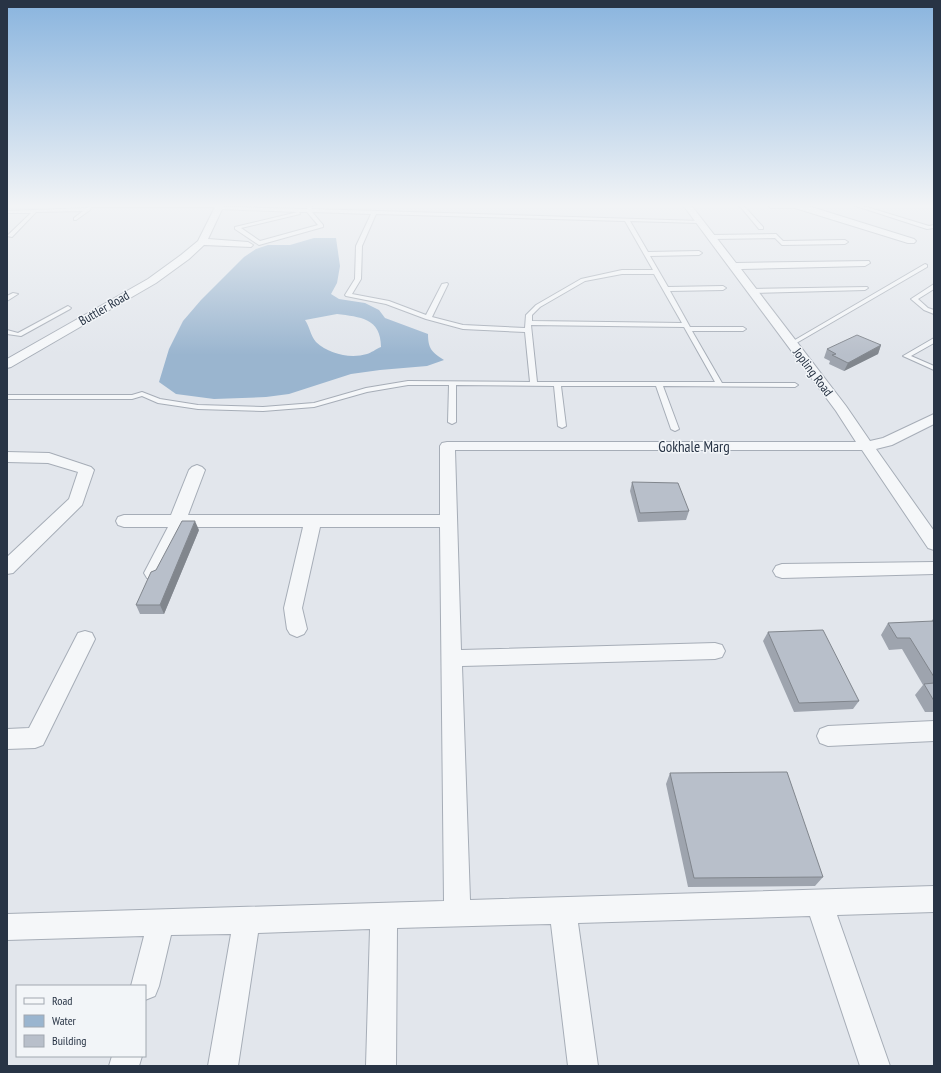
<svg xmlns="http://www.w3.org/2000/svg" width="941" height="1073" font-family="'PT Sans Narrow',sans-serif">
  <rect width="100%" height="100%" fill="#e2e6ec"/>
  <path fill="#9ab5cf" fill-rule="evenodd" d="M314,238H336L340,266L337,283L331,294L339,299L365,303L379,310L385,318L428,334C428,349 432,352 444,360L427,366L380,370L351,374L289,394L266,397L214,399L176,394L159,382L169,349L183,321L201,300L244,257L256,249L268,245H290ZM337,314C360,317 381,318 381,347C376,349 371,353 367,354C350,359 329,354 316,342C310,335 310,327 305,320Z"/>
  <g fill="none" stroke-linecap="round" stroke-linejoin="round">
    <g stroke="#a6adb7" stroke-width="2">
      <path id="lane" d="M90,205H221L222,207L307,209L308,205H311L312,209L701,221V223H699L630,221L648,252L699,251L702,253L699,255L650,256L668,287L723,286L726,288L723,290L670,291L690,327H743L746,329L743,331H692L722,383H795L798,385L795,387L663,386L679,429L675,431L671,429L656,386H561L566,426L562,428L558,426L554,386L456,385V422L452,424L448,422L449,385H408L367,392L314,407L263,411L198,409L158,403L142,396L132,399H7V395H132L142,392L160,399L198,405L263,407L314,403L366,388L408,381L530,382L525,332L463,329L426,319L386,304L346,296L345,295L355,279L356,246L371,214L312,212L323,225V227L259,245L235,229V227L298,212L219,209L217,207H91L90,210L76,220H74V218L83,211L36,212L12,237L7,236L31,213H7V211L87,208ZM299,212H307L318,225L260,241L241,228L300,214ZM376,214L625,221L653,270H622L581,279L536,305L526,315L525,328L463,325L432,317L448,284L447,283L442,284L426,315L389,301L352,294L361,279L362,246ZM622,274H654L682,323L532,321V315L540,307L585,281ZM531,325L684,327L715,382H537Z
        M739,205H743L763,227V229H759Z
        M853,205H860L929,226L934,225V228L927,229Z
        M776,234L783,241L845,240L848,242L845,244L782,245L775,238L711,239L708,237L711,235Z
        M925,264L927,265V267L793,345L788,344Z
        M934,284V289L918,299L928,308L934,310V314L924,310L911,299Z
        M867,287L868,288L865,290L751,293L748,291L751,289Z
        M13,293L18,294L7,301V296Z
        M68,306L71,308L70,309L21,336L7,334V330L18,333Z
        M934,338V343L911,356L934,366V370L903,356Z"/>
    </g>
    <g stroke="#a6adb7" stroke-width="2">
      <path id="street" d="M216,205H224L208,239L248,242L253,245L251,247L204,245L189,259L156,283L11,367L7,368V359L148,279L181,255L198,241Z
        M683,205H691L736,263L869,261L870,263L865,266L741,269L846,406L870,441L883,438L934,414V424L892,445L876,449L934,531V550L928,548L862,450H455L461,650L715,643L722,645L725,651L722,657L715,659L462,666L470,900L934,886V912L837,915L890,1066H860L810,916L578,923L598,1066H568L551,924L397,928L396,1066H366L370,929L258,933L238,1066H208L231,934L171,935L159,986L155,996L145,1000V986H131L144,936L7,940V914L444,901L440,527H320L302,608L307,629L304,634L297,637L290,634L287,629L284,608L303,527H185L159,578L153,580L147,578L144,573L168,527H124L118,525L116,521L118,517L124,515H171L189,470L192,467L197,465L202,467L205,470L188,515H440V446L442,443L447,442H856L836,411Z
        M767,205H805L914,239L916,241L914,243H908L795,208H771Z
        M7,452L49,453L91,467L94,470L82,505L13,573L7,574V557L69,499L78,472L48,463L7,462Z
        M934,562V574L782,578L776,576L773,571L776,566L782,564Z
        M85,631L92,633L95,639L43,745L35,748L7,749V729L29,728L78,633Z
        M934,721V741L828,746L820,743L817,736L820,729L828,726Z
        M112,1056H142L139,1066H109Z"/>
    </g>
    <use href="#lane" fill="#f5f7f9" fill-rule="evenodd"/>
    <use href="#street" fill="#f5f7f9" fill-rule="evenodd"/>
  </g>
  <path fill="#9ea4ae" d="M881,345L878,354L844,371L829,364L830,361L824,358L827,349Z
    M632,482L689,511L686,520L638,522L630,491Z
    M199,530L164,614H140L136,605L156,570Z
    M933,619H934V712H925L915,695L923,685L902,649L889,650L881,635L888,623L931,622Z
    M768,632L859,701L853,709L794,712L763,641Z
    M670,773L823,877L815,886L688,887L666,784Z"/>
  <path fill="#81868d" d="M881,345L878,354L844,371L848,363Z
    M195,521L199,530L164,614L160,605Z"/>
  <path fill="#b8bfca" stroke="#81868d" d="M857,335L881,345L848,363L832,355L836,354L827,349Z
    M632,482L678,483L689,511L640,513Z
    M182,521H195L160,605H136L151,572L156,570Z
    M934,621V677L910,638H897L888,623Z
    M823,630L859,701L799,703L768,632Z
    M934,683V701L924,684Z
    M787,772L823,877L694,878L670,773Z"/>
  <linearGradient id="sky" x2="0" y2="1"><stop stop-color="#89b4de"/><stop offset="0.58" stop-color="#f2f4f6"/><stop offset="1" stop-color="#f2f4f6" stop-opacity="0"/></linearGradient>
  <rect width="941" height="355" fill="url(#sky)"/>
  <g text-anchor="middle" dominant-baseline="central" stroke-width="3" stroke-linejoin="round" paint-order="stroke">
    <g font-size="13" fill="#283445" stroke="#f2f5f8">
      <text transform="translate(104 308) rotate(-30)">Buttler Road</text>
      <text transform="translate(813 372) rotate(53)">Jopling Road</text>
    </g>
    <g font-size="15" fill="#283445" stroke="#f2f5f8">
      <text x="694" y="446">Gokhale Marg</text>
    </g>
  </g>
  <rect width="941" height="1073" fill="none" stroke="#283445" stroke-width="16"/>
  <rect x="16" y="985" width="130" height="72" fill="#f2f5f8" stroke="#a1a8b0"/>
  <rect x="24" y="998" width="20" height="6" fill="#f5f7f9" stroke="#a1a8b0"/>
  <text x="52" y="1005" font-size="12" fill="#283445">Road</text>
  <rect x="24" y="1015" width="20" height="12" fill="#9ab5cf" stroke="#a1a8b0"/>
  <text x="52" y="1025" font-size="12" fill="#283445">Water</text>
  <rect x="24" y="1035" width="20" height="12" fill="#b8bfca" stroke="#a1a8b0"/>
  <text x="52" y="1045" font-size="12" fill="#283445">Building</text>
</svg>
